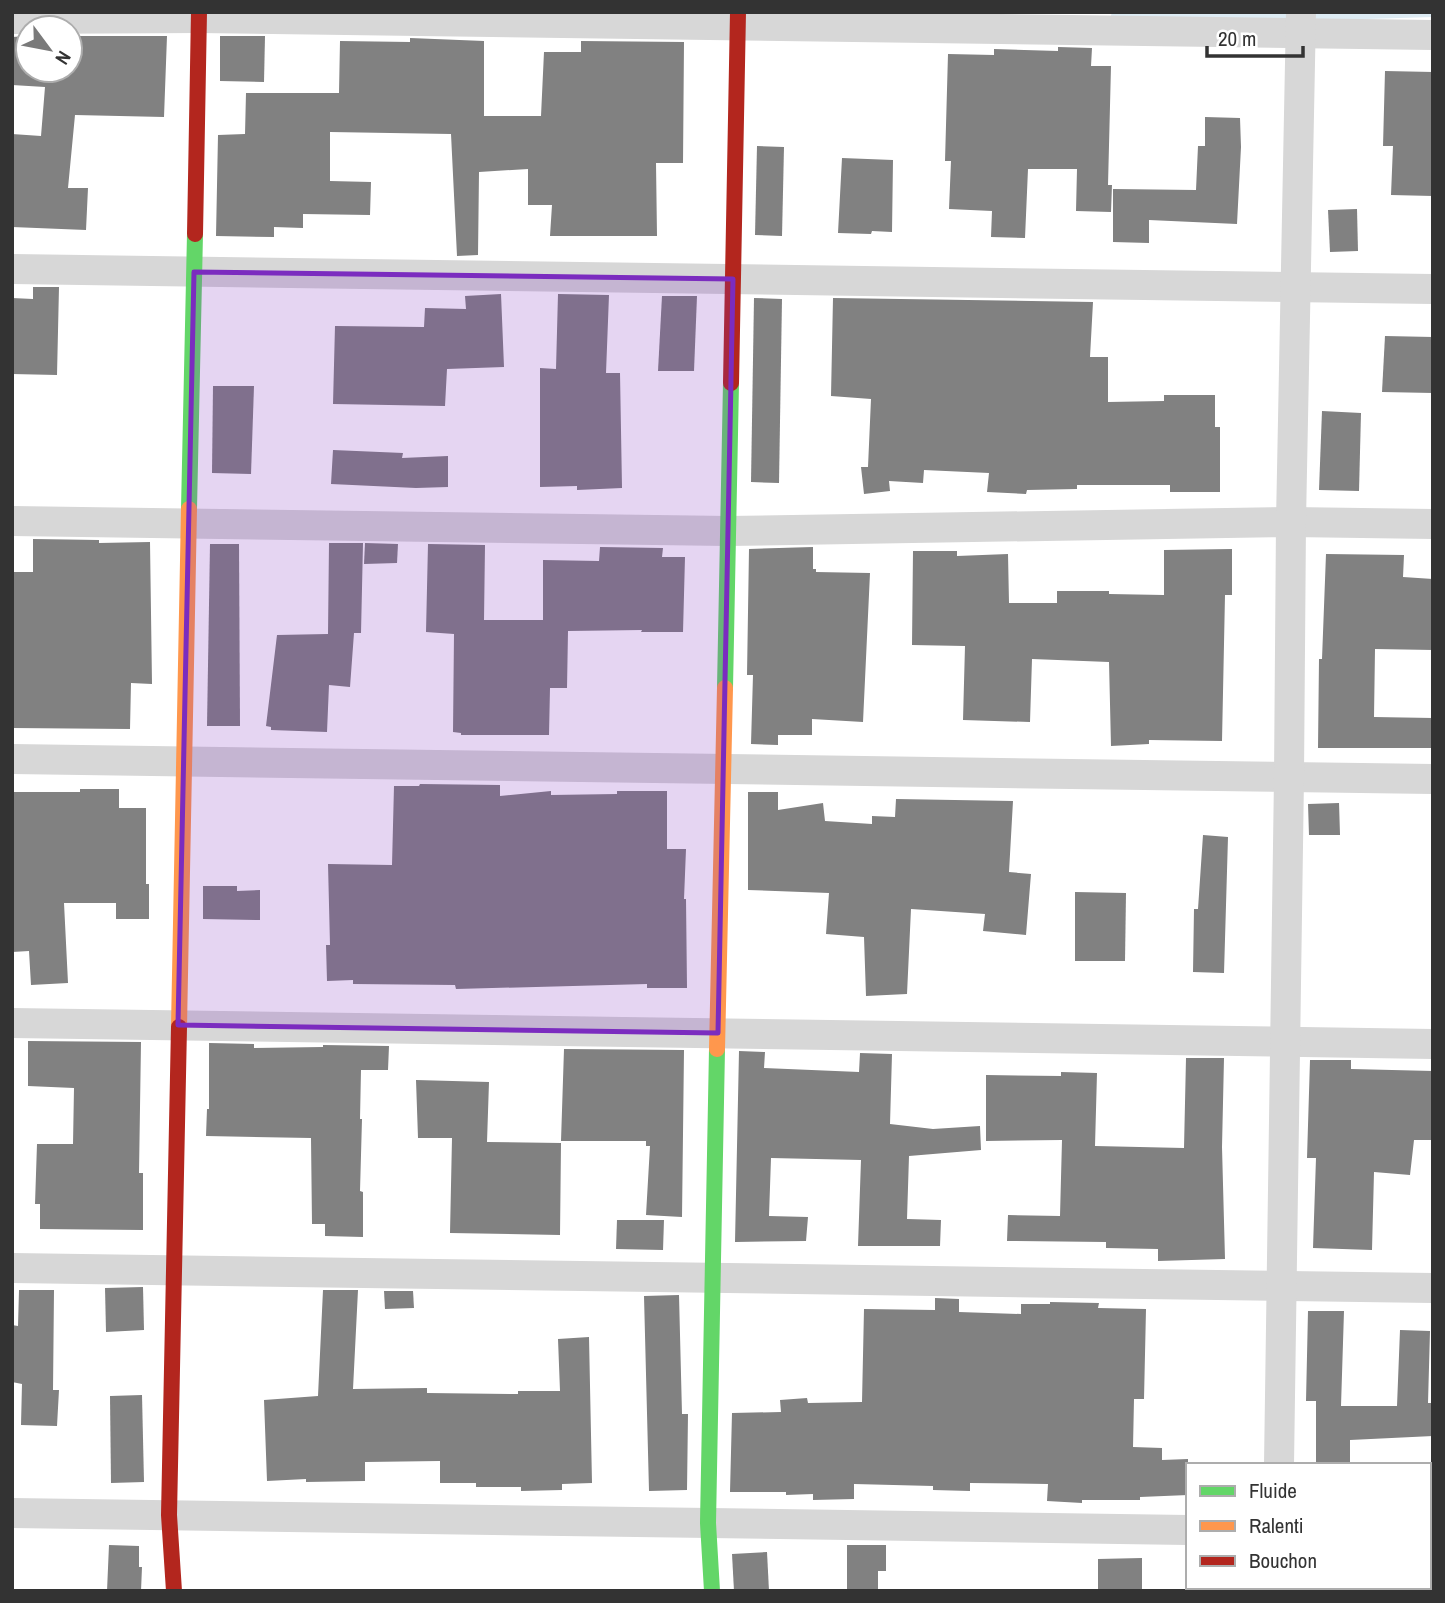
<svg xmlns="http://www.w3.org/2000/svg" width="1445" height="1603" viewBox="0 0 1445 1603" font-family="'Archivo Narrow',sans-serif">
<rect width="100%" height="100%" fill="#fff"/>
<g fill="none" stroke-linecap="round" stroke-linejoin="round">
<!-- stream -->
<path stroke="#ddebf3" stroke-width="10" d="M1116,16H1301L1433,12"/>
</g>
<!-- building -->
<g fill="#818181">
<path d="M28,36V70H70V36H167L164,117L75,115L68,188H88L86,230L12,227V134L41,136L45,87L12,85V37Z"/>
<path d="M220,36H265L264,82L220,81Z"/>
<path d="M410,38L484,41V116H541L544,52H581V41L684,42L683,163H656L657,236H550L552,205H528V169L479,172L478,255L457,256L451,134L330,132V181L371,182L370,215L303,214V228L274,227V237L216,236L218,135L245,134L246,93H339L340,41L410,42Z"/>
<path d="M1058,47L1092,48L1091,66H1111L1108,185H1112L1111,212L1076,211L1077,169H1028L1025,238L991,237L992,211L949,209L951,161H945L948,54L994,55V49L1058,51Z"/>
<path d="M1385,71L1433,72V196L1391,195L1393,146H1383Z"/>
<path d="M1205,117L1240,118L1241,147L1237,224L1149,220V243L1113,242V189L1196,190L1198,146H1205Z"/>
<path d="M757,146L784,147L782,236L755,235Z"/>
<path d="M842,158L893,160L892,232L872,231L871,234L838,233Z"/>
<path d="M1357,209L1358,251L1330,252L1328,210Z"/>
<path d="M33,287H59L57,375L12,374V298L33,299Z"/>
<path d="M501,294L504,367L447,369L445,406L333,404L335,326L424,327L425,308L466,309L465,296Z"/>
<path d="M558,294L609,295L606,373H620L622,488L577,490V486L540,487V368L556,369Z"/>
<path d="M662,296H697L694,371H658Z"/>
<path d="M754,298L782,299L779,483L751,482Z"/>
<path d="M833,298L1093,302L1090,357H1108V402L1164,401V395H1215V427H1220V492H1170V485H1077V489L1027,490L1026,494L987,492L989,473L924,470L923,483L889,481L890,491L864,494L861,467H868L871,399L831,396Z"/>
<path d="M1385,336L1433,337V393L1382,392Z"/>
<path d="M213,386H254L251,474L212,473Z"/>
<path d="M1322,411L1361,413L1359,491L1319,490Z"/>
<path d="M333,450L403,453L402,458L448,456V487L416,488L331,484Z"/>
<path d="M33,539L99,540V543L150,542L152,684L131,683L130,729L12,728V572H33Z"/>
<path d="M329,543H363L361,633H354L350,687L329,685L327,732L271,730V727L266,726L277,635L328,634Z"/>
<path d="M365,543L398,544L397,563L364,564Z"/>
<path d="M210,544H239L240,726H207Z"/>
<path d="M428,544L485,545L484,620H543V560L599,561L600,547L663,548L662,557H685L683,632H641L642,630L568,631L567,688H550L549,735H461V733L453,732L454,634L426,632Z"/>
<path d="M813,547V569H816V572L870,573L863,722L812,719V735H778V745L751,744L753,675H747L749,549Z"/>
<path d="M1232,549V595H1225L1222,741L1149,740V744L1111,746L1109,662L1032,659L1030,722L963,720L965,646L912,645L913,551H957V556L1008,554L1009,603H1057V591H1109V594L1164,595V550Z"/>
<path d="M1326,554L1404,555L1403,577L1433,579V650L1375,649L1374,717L1433,718V748H1318L1319,659H1322Z"/>
<path d="M420,784L500,785V796L551,791V795L617,794V791H667V849H686L684,899H686L687,988H647V984L456,989L455,985L353,984V980L327,981L326,945H330L328,864L392,865L394,786H419Z"/>
<path d="M80,789H119V808H146V884H149V919H116V903H64L68,983L31,985L29,951L12,952V792H80Z"/>
<path d="M748,792H778V810L823,803L825,821L872,824V816L895,817L896,799L1013,801L1009,872L1031,874L1026,935L983,931L985,914L911,909L907,994L866,996L864,937L826,934L829,893L748,890Z"/>
<path d="M1339,803L1340,835H1309L1308,804Z"/>
<path d="M1203,835L1228,837L1224,973L1193,972L1194,909H1198Z"/>
<path d="M203,886H237V891L260,890V920L203,919Z"/>
<path d="M1075,892L1126,893L1125,961H1075Z"/>
<path d="M28,1041L141,1042L139,1173H143V1230L40,1229V1204H35L37,1144H73L74,1088L28,1086Z"/>
<path d="M209,1043L254,1044V1048L323,1047V1045L389,1046L388,1070H361L360,1119H362L360,1191L363,1192V1237L325,1236V1224H312L311,1138L206,1136L207,1109H209Z"/>
<path d="M564,1049L684,1050L682,1217L646,1215L650,1146H646V1141H561Z"/>
<path d="M739,1051L765,1052L764,1068L859,1072L860,1053L892,1054L890,1124L933,1129L980,1126L981,1150L909,1156L907,1219L941,1220L940,1246H858L861,1160L771,1158L769,1216L808,1217L806,1241L735,1242Z"/>
<path d="M1186,1058H1224L1222,1147L1225,1259L1158,1261V1249L1106,1248V1242L1007,1241L1008,1215L1060,1216L1062,1140L986,1141V1075L1061,1076V1072L1097,1073L1095,1146L1184,1148Z"/>
<path d="M1310,1060H1351V1069L1433,1071L1431,1140H1414L1410,1175L1374,1172L1372,1250L1313,1248L1316,1158H1307Z"/>
<path d="M416,1080L489,1082L487,1142L561,1143L560,1235L450,1233L452,1138H418Z"/>
<path d="M617,1220H664L663,1250L616,1249Z"/>
<path d="M143,1287L144,1330L106,1332L105,1288Z"/>
<path d="M19,1290H54L53,1390H59L57,1426L21,1425L22,1384L12,1382V1325L18,1326Z"/>
<path d="M323,1290H358L353,1389L427,1388V1393L518,1394V1391H560L558,1339L589,1337L592,1483L562,1484V1490L521,1491V1487H476V1483H440V1461L365,1462V1481L306,1482V1479L267,1481L264,1400L318,1396Z"/>
<path d="M384,1291H413L414,1308L385,1309Z"/>
<path d="M679,1295L682,1414H688L687,1490L649,1491L644,1296Z"/>
<path d="M935,1298L959,1299V1312L1021,1314V1304H1050V1302L1099,1303L1098,1308L1146,1309L1144,1399H1134L1133,1447L1162,1448V1460L1188,1459V1495L1140,1497V1500H1082V1503L1047,1501L1048,1484L970,1483V1491L933,1490V1486L854,1484V1499L813,1500V1494L786,1495V1492H730L732,1413L781,1412L780,1400L807,1398L808,1403L862,1402L864,1309L935,1310Z"/>
<path d="M1308,1311H1344L1341,1406H1397L1400,1330L1430,1331L1428,1403H1433V1436L1350,1440V1465H1316V1401H1306Z"/>
<path d="M142,1395L144,1482L111,1483L110,1396Z"/>
<path d="M109,1545L139,1546V1567H142L141,1591H107Z"/>
<path d="M847,1545H886V1571H878V1589L847,1590Z"/>
<path d="M767,1552L769,1591H734L732,1554Z"/>
<path d="M1142,1558V1591H1098V1559Z"/>
</g>
<g fill="none" stroke-linecap="round" stroke-linejoin="round">
<!-- street -->
<g stroke="#d7d7d7" stroke-width="30">
<path d="M12,19L199,18L1433,35"/>
<path d="M12,269L1433,289"/>
<path d="M12,521L728,531L1291,522L1433,524"/>
<path d="M12,759L1433,779"/>
<path d="M12,1023L1433,1044"/>
<path d="M12,1268L1433,1288"/>
<path d="M1279,1465L1289,777L1291,522L1301,12"/>
<path d="M12,1513L1188,1530"/>
<path d="M1429,1534H1433"/>
<path d="M1277,1591V1587"/>
</g>
<!-- fast -->
<g stroke="#63d668" stroke-width="16">
<path d="M189,509L195,234"/>
<path d="M725,688L731,383"/>
<path d="M712,1591L708,1523L717,1049"/>
</g>
<!-- slow -->
<g stroke="#ff974d" stroke-width="16">
<path d="M179,1027L189,509"/>
<path d="M717,1049L725,688"/>
</g>
<!-- jam -->
<g stroke="#b3261e" stroke-width="16">
<path d="M195,234L199,12"/>
<path d="M731,383L738,12"/>
<path d="M174,1591L169,1515L179,1027"/>
</g>
</g>
<!-- marked area -->
<path fill="#7b2cbf" fill-opacity="0.2" stroke="#7b2cbf" stroke-width="5" stroke-linejoin="round" d="M194,272L733,279L718,1033L178,1025Z"/>
<!-- border -->
<rect width="1445" height="1603" fill="none" stroke="#333333" stroke-width="28"/>
<!-- legend -->
<rect x="1186" y="1463" width="245" height="126" fill="#ffffff" stroke="#adadad" stroke-width="2"/>
<rect x="1200" y="1486" width="35" height="10" fill="#63d668" stroke="#adadad" stroke-width="2"/>
<text x="1249" y="1498" font-size="21" fill="#333333">Fluide</text>
<rect x="1200" y="1521" width="35" height="10" fill="#ff974d" stroke="#adadad" stroke-width="2"/>
<text x="1249" y="1533" font-size="21" fill="#333333">Ralenti</text>
<rect x="1200" y="1556" width="35" height="10" fill="#b3261e" stroke="#adadad" stroke-width="2"/>
<text x="1249" y="1568" font-size="21" fill="#333333">Bouchon</text>
<!-- north arrow -->
<g transform="translate(49 49) rotate(122)"><circle r="33" fill="#ffffff" stroke="#adadad" stroke-width="2"/>
<path d="M0-5L12 26L0 18L-12 26Z" fill="#7a7a7a"/>
<text y="-10" font-size="19" font-weight="bold" text-anchor="middle" fill="#333333">N</text>
</g>
<!-- scale -->
<path d="M1207 46v10h96v-10" fill="none" stroke="#333333" stroke-width="3.5"/>
<text x="1218" y="46" font-size="21" fill="#333333" stroke="#ffffff" stroke-width="5" paint-order="stroke">20 m</text>
</svg>
